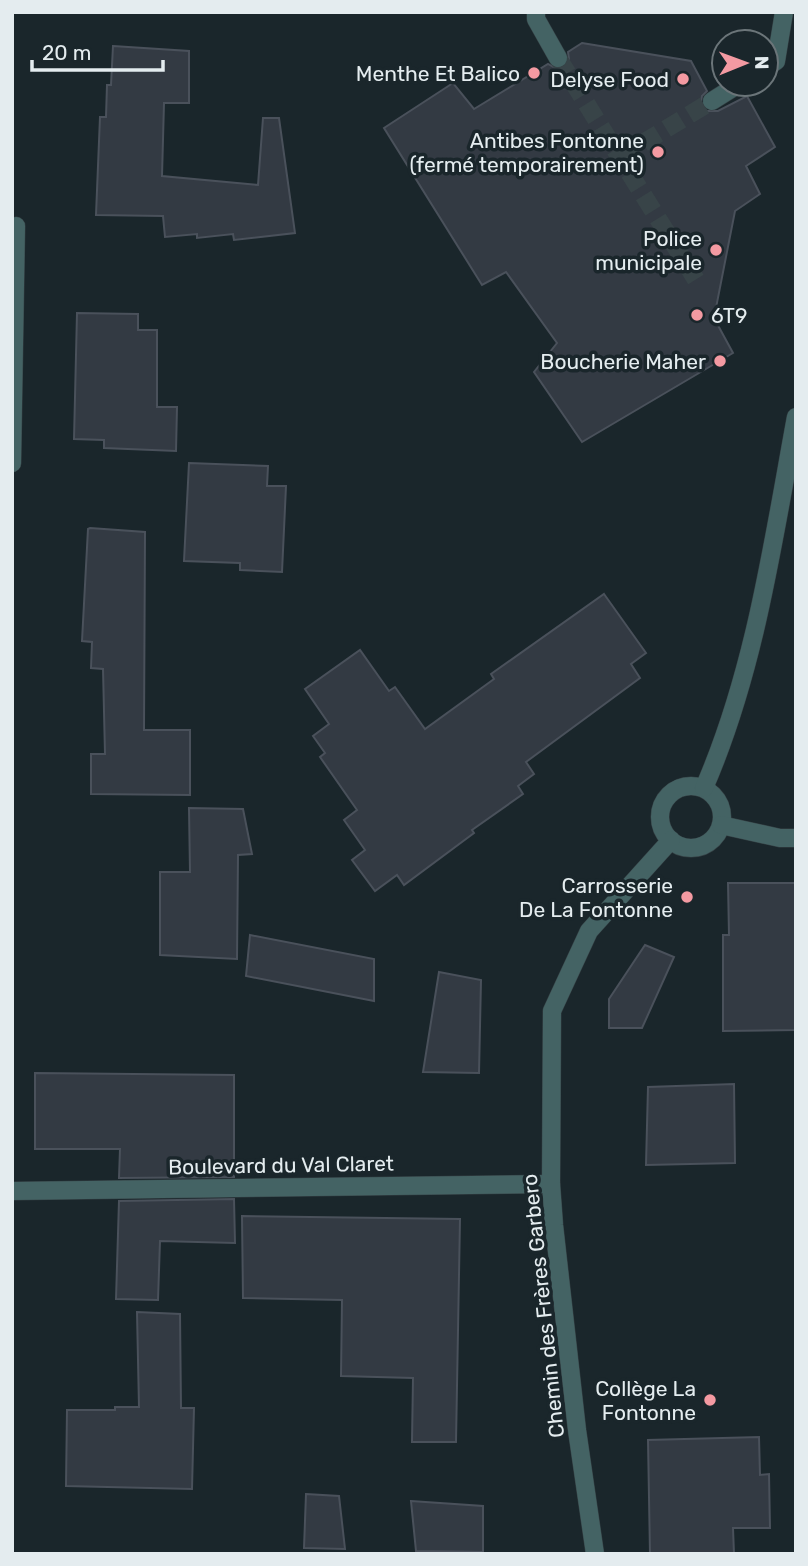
<svg xmlns="http://www.w3.org/2000/svg" width="808" height="1566" viewBox="0 0 808 1566" font-family="Rubik,sans-serif">
<rect width="100%" height="100%" fill="#1a262b"/>
<!-- building -->
<g fill="#333a43" stroke="#4a515b" stroke-width="2">
<path d="M582,43L691,61L707,91L702,96L701,102L703,108L707,111H718L747,96L775,147L746,166L760,194L735,211L714,318L733,353L582,442L534,372L557,343L506,272L482,285L384,128L453,83L474,109L548,64L557,69L564,67L569,59L568,52Z"/>
<path d="M113,46L189,51V103H164L162,176L258,185L263,118H279L295,233L234,240L233,234L197,238V234L165,237L163,216L96,215L100,117H106L107,85H111Z"/>
<path d="M77,313L138,314V330H157V407H177L176,451L104,448V440L74,439Z"/>
<path d="M189,463L268,466L267,486H286L282,572L240,570V563L184,561Z"/>
<path d="M90,528L145,532L144,730H190V795L91,794V754H105L103,669L91,668L92,642L82,641L88,529Z"/>
<path d="M604,594L646,653L631,664L640,678L526,762L534,774L518,786L523,794L472,830L474,833L404,885L397,875L375,891L352,860L365,850L344,820L357,810L320,757L325,753L313,736L329,724L305,689L360,650L389,691L395,687L425,729L494,679L491,674Z"/>
<path d="M189,808L243,809L252,854L238,855L237,959L160,955V872H190Z"/>
<path d="M728,883H796V1030L723,1031V935H729Z"/>
<path d="M250,935L374,959V1001L246,976Z"/>
<path d="M645,945L674,957L642,1028H609V999Z"/>
<path d="M439,972L481,980L479,1073L423,1072Z"/>
<path d="M35,1073L234,1075V1177L119,1178L120,1149H35Z"/>
<path d="M734,1084L735,1163L646,1165L648,1087Z"/>
<path d="M234,1199L235,1243L160,1241L158,1300L116,1299L119,1201Z"/>
<path d="M242,1216L460,1219L456,1442H412L413,1378L341,1376L342,1300L243,1298Z"/>
<path d="M137,1312L180,1314L181,1408H194L192,1489L66,1486L67,1410H115V1407H139Z"/>
<path d="M759,1437L760,1475L769,1474L770,1528H733L734,1554H650L648,1440Z"/>
<path d="M306,1494L339,1496L345,1549L304,1548Z"/>
<path d="M411,1501L483,1506V1552L416,1551Z"/>
</g>
<g fill="none" stroke-linecap="round" stroke-linejoin="round">
<!-- pedestrian-tunnel -->
<g stroke="#384448" stroke-width="18" stroke-dasharray="18 9" stroke-linecap="butt">
<path d="M558,58L698,283"/>
<path d="M620,157L712,101"/>
</g>
<defs>
<g id="pedestrian">
<path d="M536,12V19L558,58"/>
<path d="M766,67L776,61L784,12"/>
<path d="M712,101L739,84"/>
</g>
<g id="minor">
<path d="M12,463L16,226"/>
<circle cx="691" cy="817" r="31"/>
<path d="M704,788C755,671 773,542 796,417"/>
<path d="M721,825L780,838H796"/>
<path d="M12,1191L551,1184"/>
<path d="M595,1554L577,1430L554,1225L551,1184L552,1011L589,931L671,840"/>
</g>
</defs>
<!-- pedestrian casing -->
<use href="#pedestrian" stroke="#364246" stroke-width="19"/>
<!-- minor casing -->
<use href="#minor" stroke="#364246" stroke-width="19"/>
<!-- pedestrian -->
<use href="#pedestrian" stroke="#446364" stroke-width="18"/>
<!-- minor -->
<use href="#minor" stroke="#446364" stroke-width="18"/>
</g>
<!-- markers -->
<g fill="#f49aa2" stroke="#1a262b" stroke-width="2.5">
<circle cx="534" cy="73" r="7"/>
<circle cx="683" cy="79" r="7"/>
<circle cx="658" cy="152" r="7"/>
<circle cx="716" cy="250" r="7"/>
<circle cx="697" cy="315" r="7"/>
<circle cx="720" cy="361" r="7"/>
<circle cx="687" cy="897" r="7"/>
<circle cx="710" cy="1400" r="7"/>
</g>
<g text-anchor="middle" dominant-baseline="central" stroke-width="7" stroke-linejoin="round" paint-order="stroke">
<!-- poi labels -->
<g font-size="21" fill="#e4ecef" stroke="#1a262b" text-anchor="end">
<text x="520" y="73">Menthe Et Balico</text>
<text x="669" y="79">Delyse Food</text>
<text x="644" y="140">Antibes Fontonne<tspan x="644" dy="24">(fermé temporairement)</tspan></text>
<text x="702" y="238">Police<tspan x="702" dy="24">municipale</tspan></text>
<text x="711" y="315" text-anchor="start">6T9</text>
<text x="706" y="361">Boucherie Maher</text>
<text x="673" y="885">Carrosserie<tspan x="673" dy="24">De La Fontonne</tspan></text>
<text x="696" y="1388">Collège La<tspan x="696" dy="24">Fontonne</tspan></text>
</g>
<!-- street labels -->
<g font-size="21" fill="#e4ecef" stroke="#1a262b">
<text transform="translate(281 1165) rotate(-1)">Boulevard du Val Claret</text>
<text transform="translate(543 1306) rotate(-96)">Chemin des Frères Garbero</text>
</g>
</g>
<!-- border -->
<rect width="808" height="1566" fill="none" stroke="#e4ecef" stroke-width="28"/>
<!-- north arrow -->
<g transform="translate(745 63) rotate(89)"><circle r="33" fill="#1a262b" stroke="#6b7579" stroke-width="2"/>
<path d="M0-5L12 26L0 18L-12 26Z" fill="#f49aa2"/>
<text y="-10" font-size="19" font-weight="bold" text-anchor="middle" fill="#e4ecef">N</text>
</g>
<!-- scale -->
<path d="M32 60v10h131v-10" fill="none" stroke="#e4ecef" stroke-width="3.5"/>
<text x="42" y="60" font-size="21" fill="#e4ecef" stroke="#1a262b" stroke-width="5" paint-order="stroke">20 m</text>
</svg>
